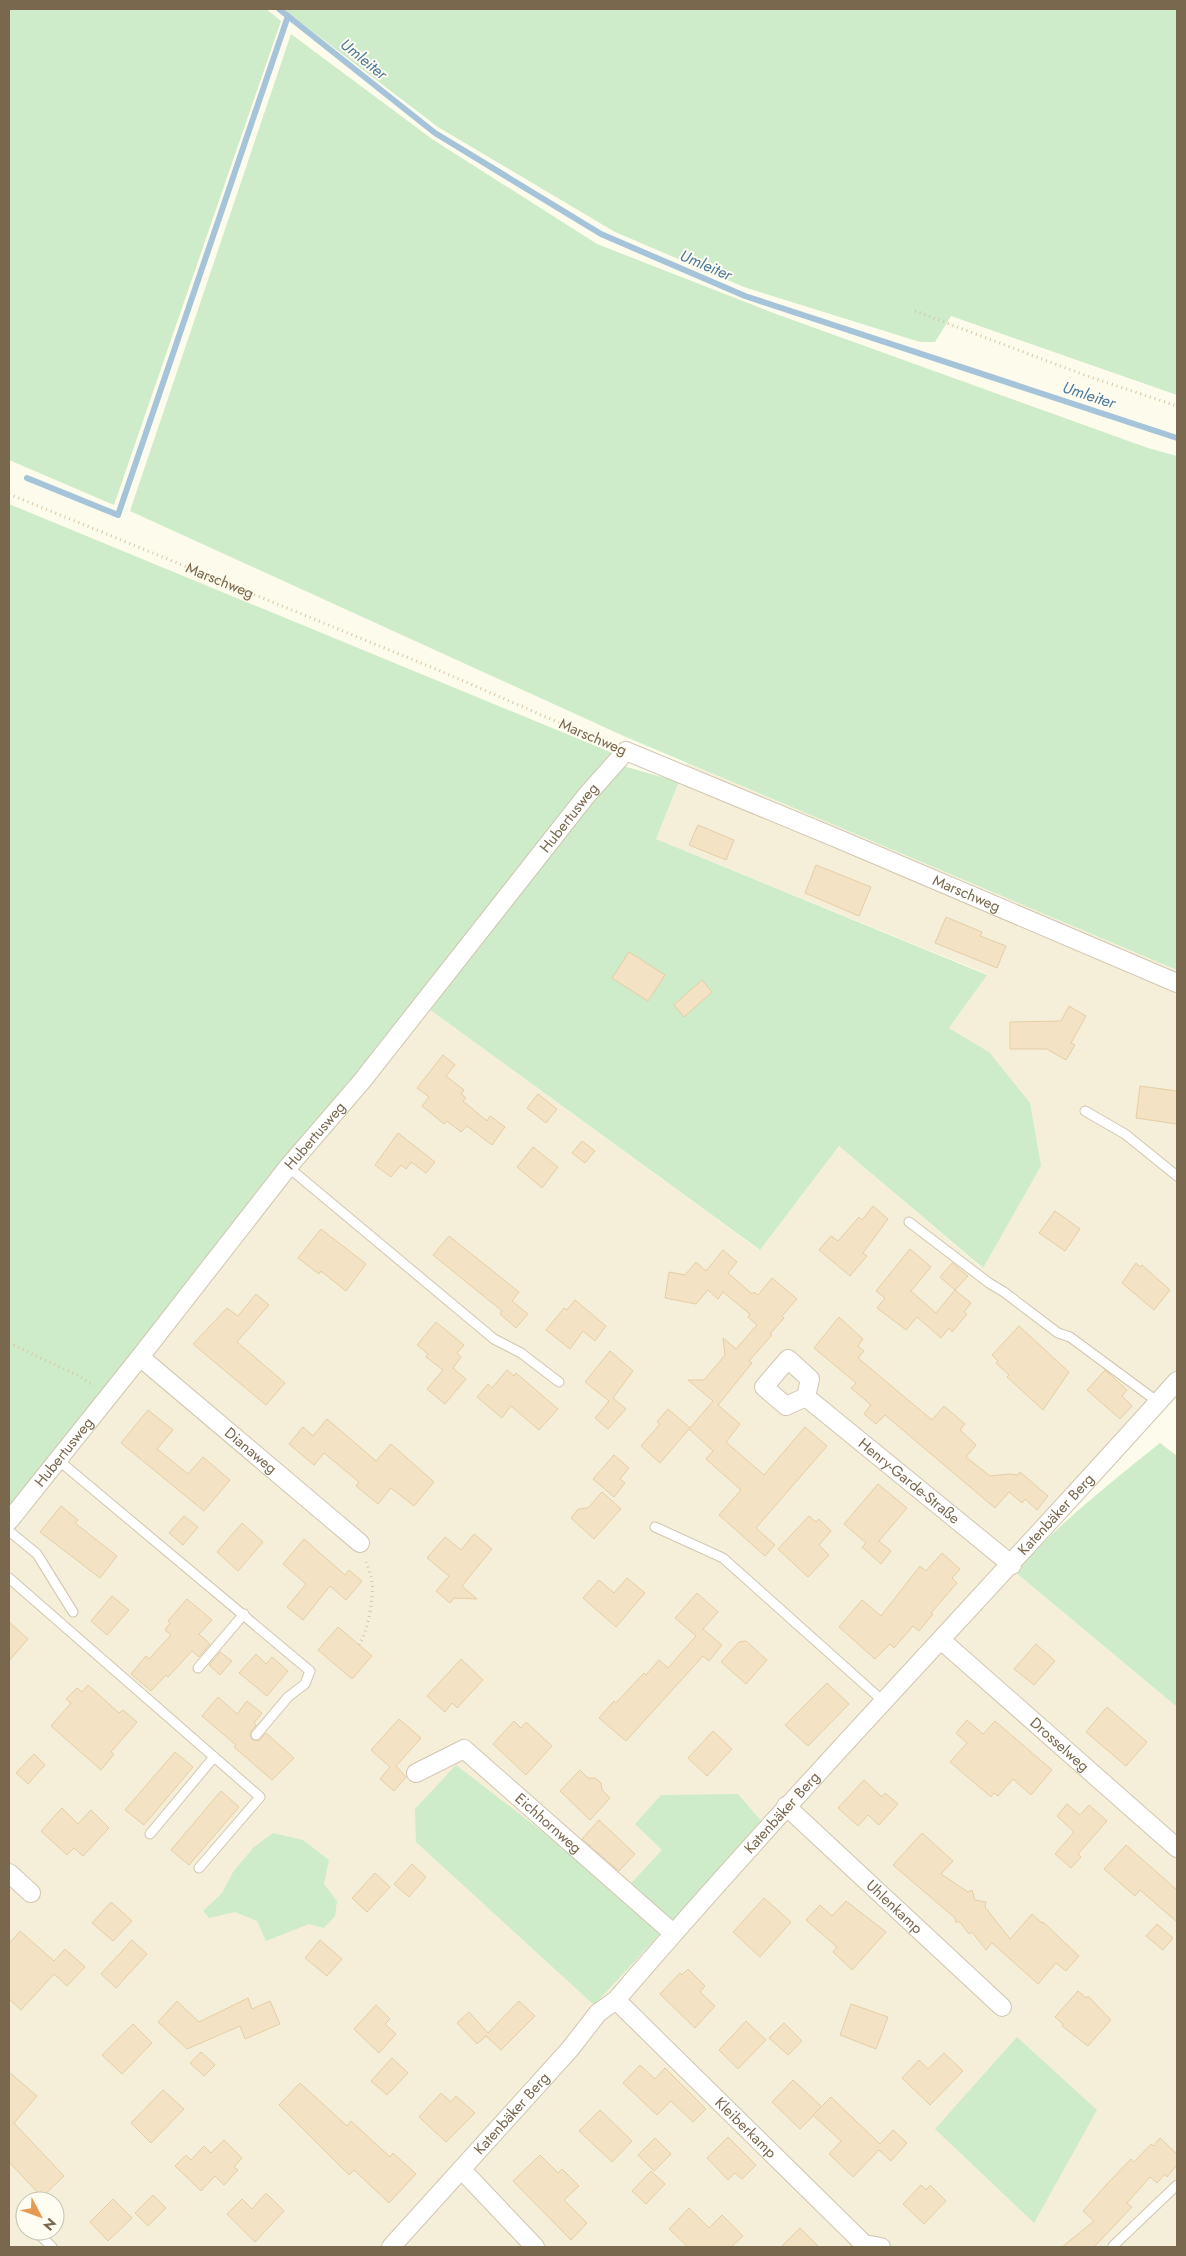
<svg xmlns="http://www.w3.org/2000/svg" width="1186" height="2256" viewBox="0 0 1186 2256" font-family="Jost,sans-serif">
<rect width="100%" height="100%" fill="#fdfbeb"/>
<!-- residential -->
<path fill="#f5efda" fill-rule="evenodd" d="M687,763L1177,970V1391L1015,1572L1177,1707V2247H9V1511L429,1009L759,1250L839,1146L982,1268L989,1052L949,1028L987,974L656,839ZM25,2201H55V2231H25Z"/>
<!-- green -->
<g fill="#ceecc9">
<path d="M9,9H266L281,21L114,505L9,460Z"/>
<path d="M283,9H1177V395L951,316L935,342H920L744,287L615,232L438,127Z"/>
<path d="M291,34L432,139L597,244L776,314L1148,448L1177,456V970L626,737L130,511Z"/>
<path d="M9,504L615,754L9,1511Z"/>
<path d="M620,765L679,782L656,839L987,975L949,1028L989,1052L1030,1103L1041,1166L983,1268L839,1146L760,1250L429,1009Z"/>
<path d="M1160,1443L1177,1456V1707L1015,1572C1057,1525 1110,1483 1160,1443Z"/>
<path d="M456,1765L622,1893L662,1850L635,1824L661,1795L738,1794L763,1823L594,2005L416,1842L415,1809Z"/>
<path d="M273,1833L303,1840L329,1860L324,1884L337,1901L335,1916L324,1928L309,1924L266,1941L257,1921L235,1912L209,1918L203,1911L222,1893L233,1872L254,1847Z"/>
<path d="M1017,2037L1097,2110L1034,2223L935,2129Z"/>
</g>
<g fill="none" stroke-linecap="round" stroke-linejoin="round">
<!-- stream -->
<g stroke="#a5c4da" stroke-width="6">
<path d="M279,9L435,133L601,234L745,296L1177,438"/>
<path d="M27,478L118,515L288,16"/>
</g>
</g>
<!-- building -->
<g fill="#f3e2c3" stroke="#e6cea3">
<path d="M698,825L734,840L726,860L689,845Z"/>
<path d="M816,865L871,887L859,916L805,893Z"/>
<path d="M946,917L982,932L980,936L1006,946L997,968L935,943Z"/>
<path d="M629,952L665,975L648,1001L612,978Z"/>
<path d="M702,980L712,992L684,1017L674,1005Z"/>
<path d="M1069,1006L1086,1016L1071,1043L1075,1045L1066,1060L1047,1049H1010V1022L1061,1021Z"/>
<path d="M443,1055L455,1065L446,1076L464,1090L461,1094L466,1098L463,1101L487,1121L490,1116L505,1127L492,1145L467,1126L461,1132L447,1121L444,1124L422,1106L429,1097L417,1088Z"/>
<path d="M1140,1086L1177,1091V1124L1136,1118Z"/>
<path d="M538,1094L557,1109L546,1123L527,1108Z"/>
<path d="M398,1133L435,1162L426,1173L411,1162L406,1169L401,1165L391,1177L375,1165Z"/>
<path d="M582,1141L595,1151L585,1163L572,1153Z"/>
<path d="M533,1147L558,1167L542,1188L517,1167Z"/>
<path d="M873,1206L888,1219L863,1253L867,1256L850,1276L819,1250L831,1236L838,1241L859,1217L862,1220Z"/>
<path d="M1055,1211L1080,1229L1065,1251L1039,1233Z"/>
<path d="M321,1229L366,1264L346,1291L321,1271L319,1274L298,1258Z"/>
<path d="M449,1236L519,1292L512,1301L528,1314L516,1328L500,1314L502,1311L433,1255Z"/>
<path d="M910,1249L931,1267L911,1291L936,1313L955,1290L971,1303L964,1312L967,1314L952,1332L949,1328L941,1338L917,1317L906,1330L877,1308L885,1298L876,1291Z"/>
<path d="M723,1250L737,1262L728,1273L752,1294L754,1292L758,1295L772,1278L797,1299L782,1316L784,1318L770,1334L772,1335L749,1361L752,1363L718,1405L740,1424L726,1442L764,1475L805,1427L827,1446L756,1528L775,1545L765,1556L719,1515L741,1490L706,1459L713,1451L689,1429L660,1463L641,1446L660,1424L657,1422L668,1409L690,1428L713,1401L688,1380H704L725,1355L723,1338L736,1349L757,1325L748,1317L750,1314L723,1292L718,1299L708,1290L696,1304L665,1298L669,1272L685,1275L696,1262L706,1271Z"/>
<path d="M952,1263L968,1276L955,1290L940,1277Z"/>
<path d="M1136,1263L1140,1267L1142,1265L1170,1290L1154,1310L1122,1283Z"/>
<path d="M256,1294L269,1305L237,1342L285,1383L266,1405L193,1344L227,1308L238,1316Z"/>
<path d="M575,1300L606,1326L595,1341L583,1331L570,1349L546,1330L564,1308L567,1310Z"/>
<path d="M839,1317L863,1339L858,1346L864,1351L858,1358L932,1420L944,1406L965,1424L960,1430L976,1445L966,1457L990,1476L1009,1474L1018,1475L1020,1472L1048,1496L1037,1510L1025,1499L1022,1503L1009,1492L995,1508L885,1415L876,1424L864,1414L871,1405L851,1388L856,1383L814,1348Z"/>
<path d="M436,1322L464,1345L457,1353L461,1357L453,1368L466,1379L445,1404L427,1389L443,1370L426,1357L428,1354L417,1345Z"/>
<path d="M1019,1326L1069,1372L1043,1410L1007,1377L1009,1375L996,1363L998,1361L992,1355Z"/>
<path d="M610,1351L633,1371L613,1398L626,1409L608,1429L595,1418L609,1401L585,1382Z"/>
<path d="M507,1370L514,1376L516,1373L558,1409L539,1430L511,1406L502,1418L477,1397L488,1384L492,1388Z"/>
<path d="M1105,1370L1127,1390L1122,1396L1132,1406L1120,1419L1087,1390Z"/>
<path d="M148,1410L173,1430L157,1449L188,1474L203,1457L230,1480L204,1511L121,1443Z"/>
<path d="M327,1419L376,1461L391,1444L434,1482L414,1506L391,1488L378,1504L356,1486L359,1482L324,1453L314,1465L289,1444L303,1427L313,1436Z"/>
<path d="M614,1455L629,1468L620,1479L625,1483L614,1497L593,1479Z"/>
<path d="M878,1484L907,1508L879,1541L891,1551L881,1564L862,1547L866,1543L844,1524Z"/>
<path d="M602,1492L621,1509L594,1539L571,1518L578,1509L588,1508Z"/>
<path d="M61,1506L78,1520L75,1523L117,1556L100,1578L40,1532Z"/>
<path d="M184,1516L198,1527L183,1545L169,1533Z"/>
<path d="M809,1516L816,1522L819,1519L831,1531L819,1545L829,1555L808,1577L778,1549Z"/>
<path d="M242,1523L263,1542L238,1571L217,1552Z"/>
<path d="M474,1534L492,1549L462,1586L477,1599L454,1598L450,1603L436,1591L449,1576L427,1558L445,1537L461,1550Z"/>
<path d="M304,1539L345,1575L349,1570L362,1581L346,1600L330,1586L303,1620L287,1607L306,1584L283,1564Z"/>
<path d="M942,1553L960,1569L952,1578L957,1583L931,1613L933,1614L919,1631L913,1626L894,1648L890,1644L875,1659L839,1627L862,1600L881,1616L920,1566L926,1571Z"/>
<path d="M627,1578L645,1593L616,1627L583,1598L599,1580L614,1593Z"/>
<path d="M697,1593L718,1612L703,1629L722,1645L709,1661L703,1656L626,1741L599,1718L614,1701L616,1703L644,1673L646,1675L659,1660L668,1668L696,1636L675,1618Z"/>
<path d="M112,1596L129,1610L107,1635L91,1621Z"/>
<path d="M187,1599L212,1620L199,1634L210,1644L199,1657L192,1651L168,1677L166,1675L151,1691L131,1674L146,1656L149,1659L171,1635L165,1630L170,1623L168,1621Z"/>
<path d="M9,1622L28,1639L9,1661Z"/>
<path d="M338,1627L372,1656L352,1679L318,1650Z"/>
<path d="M746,1641L767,1660L746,1684L721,1662L739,1642Z"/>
<path d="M1036,1644L1055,1661L1034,1685L1014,1669Z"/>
<path d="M220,1652L232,1661L220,1675L209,1665Z"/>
<path d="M256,1654L266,1664L272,1657L288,1671L267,1696L239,1673Z"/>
<path d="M461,1659L483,1680L457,1708L452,1703L445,1712L427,1696Z"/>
<path d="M827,1683L849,1704L808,1746L785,1725Z"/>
<path d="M88,1685L119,1713L123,1710L137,1722L111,1752L114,1754L101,1770L51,1726L71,1703L66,1699L77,1688L82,1692Z"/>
<path d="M218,1697L237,1714L247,1701L262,1713L254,1723L256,1725L250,1733L252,1739L259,1741L266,1733L294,1758L272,1780L234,1747L236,1745L202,1716Z"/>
<path d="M1107,1707L1147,1742L1126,1766L1086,1732Z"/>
<path d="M399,1719L421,1738L396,1766L406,1777L394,1791L380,1779L390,1767L371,1750Z"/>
<path d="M967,1720L983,1734L995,1721L1052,1770L1031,1795L1013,1779L998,1796L994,1793L991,1797L950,1762L967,1743L956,1733Z"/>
<path d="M514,1721L521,1728L526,1722L552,1746L526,1775L493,1744Z"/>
<path d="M713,1731L732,1749L707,1776L688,1758Z"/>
<path d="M175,1752L193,1767L144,1825L125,1810Z"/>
<path d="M34,1754L45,1765L28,1784L16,1773Z"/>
<path d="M580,1770L588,1778H595L601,1783L602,1790L610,1798L590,1820L560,1791Z"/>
<path d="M864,1780L882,1797L885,1793L898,1804L879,1825L868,1815L858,1826L838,1808Z"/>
<path d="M221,1791L239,1807L189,1865L171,1850Z"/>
<path d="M1067,1804L1080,1815L1089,1805L1107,1821L1078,1854L1081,1857L1071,1868L1055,1854L1074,1832L1057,1816Z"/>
<path d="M62,1808L78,1824L91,1810L109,1828L83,1856L74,1848L67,1855L41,1831Z"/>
<path d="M599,1820L635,1854L619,1871L582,1839Z"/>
<path d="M922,1833L953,1861L941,1874L968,1892L972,1890L975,1900L986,1902L985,1907L1010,1939L1032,1914L1042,1923L1043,1922L1079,1956L1066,1971L1056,1963L1038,1984L992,1943L986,1950L972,1932L969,1934L960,1922H956L955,1918L893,1865Z"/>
<path d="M1126,1845L1177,1890V1922L1140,1890L1135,1896L1104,1869Z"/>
<path d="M412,1864L426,1877L409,1897L394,1884Z"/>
<path d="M375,1873L390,1887L367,1912L352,1898Z"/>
<path d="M764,1898L791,1922L760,1957L733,1932Z"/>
<path d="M846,1901L886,1932L852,1970L833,1952L837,1947L806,1920L820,1905L832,1916Z"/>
<path d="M111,1902L132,1921L113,1941L92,1923Z"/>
<path d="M1157,1924L1173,1938L1163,1950L1146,1936Z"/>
<path d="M20,1931L54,1961L65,1949L85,1967L67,1986L54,1974L21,2010L9,1999V1944Z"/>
<path d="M132,1940L147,1954L116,1988L101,1974Z"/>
<path d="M320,1940L342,1959L327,1976L305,1958Z"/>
<path d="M688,1969L705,1986L700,1992L715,2006L695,2028L660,1994L680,1973L682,1975Z"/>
<path d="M1078,1991L1086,1998L1088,1996L1111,2020L1088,2046L1062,2026L1063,2024L1055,2017Z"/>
<path d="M248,1998L252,2009L270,2001L280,2024L245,2039L240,2026L187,2049L158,2022L177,2001L199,2022Z"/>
<path d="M519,2001L535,2016L501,2050L486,2036L477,2044L457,2023L469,2012L488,2033Z"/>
<path d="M851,2004L888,2017L876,2049L840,2035Z"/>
<path d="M376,2005L390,2019L385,2024L396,2034L379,2053L354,2029Z"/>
<path d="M746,2021L766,2040L738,2069L719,2050Z"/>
<path d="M784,2023L802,2041L788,2055L769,2038Z"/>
<path d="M133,2024L152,2043L122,2074L102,2055Z"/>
<path d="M201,2052L215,2065L204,2076L190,2063Z"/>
<path d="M944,2053L963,2071L930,2105L902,2078L919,2060L928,2069Z"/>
<path d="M392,2058L408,2073L387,2095L371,2081Z"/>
<path d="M640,2065L655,2079L665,2068L706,2109L693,2122L671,2101L657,2115L623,2083Z"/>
<path d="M9,2072L37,2096L14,2123L64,2176L42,2197L9,2162Z"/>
<path d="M793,2080L822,2107L800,2129L772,2102Z"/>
<path d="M300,2083L347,2126L351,2121L390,2157L393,2153L416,2174L389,2203L354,2170L349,2175L279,2105Z"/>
<path d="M163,2090L184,2109L151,2143L131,2123Z"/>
<path d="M441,2093L451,2102L456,2096L475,2113L446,2142L419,2117Z"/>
<path d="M831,2097L880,2144L893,2130L907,2143L891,2161L879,2150L853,2177L829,2154L841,2141L813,2115Z"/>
<path d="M600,2110L632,2141L612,2162L579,2131Z"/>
<path d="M728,2137L756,2165L742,2179L735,2173L728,2180L707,2158Z"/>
<path d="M655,2138L671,2154L654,2171L638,2155Z"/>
<path d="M1160,2138L1177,2154V2165L1167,2177L1165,2174L1157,2183L1150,2177L1127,2203L1132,2207L1094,2247H1062L1094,2221L1083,2211L1107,2184L1131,2159L1134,2162L1151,2144L1153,2146Z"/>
<path d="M224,2140L242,2158L234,2167L238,2170L224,2185L215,2176L201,2191L175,2166L186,2155L191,2160L204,2146L211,2153Z"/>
<path d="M540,2155L558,2173L562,2169L579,2186L564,2200L587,2223L571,2240L513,2181Z"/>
<path d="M651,2171L665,2184L646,2204L632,2191Z"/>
<path d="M921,2185L926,2190L930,2185L946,2201L924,2224L903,2204Z"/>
<path d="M266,2193L284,2211L255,2242L227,2214L242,2199L252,2209Z"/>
<path d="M153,2195L166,2208L148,2226L135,2213Z"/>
<path d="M113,2199L132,2218L108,2241L90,2222Z"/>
<path d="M689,2208L709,2228L722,2215L743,2236L731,2247H688L669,2229Z"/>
<path d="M800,2228L819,2247H781Z"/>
</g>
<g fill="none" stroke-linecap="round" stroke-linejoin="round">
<defs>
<g id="service">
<path d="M1085,1111L1125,1134L1177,1176"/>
<path d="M288,1167L494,1339L521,1353L559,1382"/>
<path d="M909,1222L989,1283L1004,1292L1058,1333L1070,1337L1158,1402"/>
<path d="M57,1459L310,1671L305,1684L288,1697L256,1735"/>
<path d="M655,1527L723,1558L883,1701"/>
<path d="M9,1531L37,1554L73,1612"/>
<path d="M9,1578L260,1797L199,1868"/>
<path d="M198,1668L244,1614"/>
<path d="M150,1834L214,1757"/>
<path d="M21,2216L25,2220"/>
<path d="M36,2231L52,2247"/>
<path d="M1113,2246L1177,2185"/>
</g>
<g id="minor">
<path id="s2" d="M140,1357L360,1543"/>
<path id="s3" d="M806,1397L786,1406L764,1387L788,1359L810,1379L806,1397L1012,1565"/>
<path id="s4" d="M9,1521L140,1357L288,1167L362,1081L586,796L626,751L841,840L1177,983"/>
<path id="s5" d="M941,1640L1177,1848"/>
<path id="s6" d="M416,1773L464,1749L673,1933"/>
<path id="s7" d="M786,1806L1002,2007"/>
<path d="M9,1873L31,1893"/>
<path id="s8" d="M616,2000L864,2244L881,2247"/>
<path d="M462,2170L535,2247"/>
<path id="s9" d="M391,2247L570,2049L598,2013L616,2000C797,1789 991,1589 1177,1381"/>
</g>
</defs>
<!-- service casing -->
<use href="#service" stroke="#d0c7b0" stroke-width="11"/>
<!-- minor casing -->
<use href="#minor" stroke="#d0c7b0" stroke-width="20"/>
<!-- path -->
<g stroke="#d9c6a5" stroke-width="3" stroke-dasharray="1 4" stroke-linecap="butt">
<path d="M915,311L1087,376L1177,406"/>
<path id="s1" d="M9,494L438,670L608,744"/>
<path d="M9,1343L79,1376L94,1386"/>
<path d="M359,1645C368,1631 374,1598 372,1582C371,1574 367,1566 365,1559"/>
</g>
<!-- service -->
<use href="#service" stroke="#fff" stroke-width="9"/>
<!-- minor -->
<use href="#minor" stroke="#fff" stroke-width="18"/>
</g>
<g text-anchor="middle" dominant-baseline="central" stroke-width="4" stroke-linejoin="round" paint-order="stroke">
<!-- street labels -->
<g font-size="15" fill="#79684d" stroke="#fffdf2">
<text stroke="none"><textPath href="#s1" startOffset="228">Marschweg</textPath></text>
<text transform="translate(593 737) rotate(23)">Marschweg</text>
<text stroke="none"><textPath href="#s4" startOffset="899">Hubertusweg</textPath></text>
<text stroke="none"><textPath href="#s4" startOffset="1356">Marschweg</textPath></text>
<text stroke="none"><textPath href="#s4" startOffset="492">Hubertusweg</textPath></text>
<text stroke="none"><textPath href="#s2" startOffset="145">Dianaweg</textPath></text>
<text stroke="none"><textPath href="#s4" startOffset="88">Hubertusweg</textPath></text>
<text stroke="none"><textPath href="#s3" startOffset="269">Henry-Garde-Straße</textPath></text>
<text stroke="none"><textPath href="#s9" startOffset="990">Katenbäker Berg</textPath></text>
<text stroke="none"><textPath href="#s5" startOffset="158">Drosselweg</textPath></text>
<text stroke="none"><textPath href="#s9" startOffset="585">Katenbäker Berg</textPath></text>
<text stroke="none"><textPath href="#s6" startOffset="166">Eichhornweg</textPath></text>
<text stroke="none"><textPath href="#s7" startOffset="148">Uhlenkamp</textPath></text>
<text stroke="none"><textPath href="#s9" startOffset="180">Katenbäker Berg</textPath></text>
<text stroke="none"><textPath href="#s8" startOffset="182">Kleiberkamp</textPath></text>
</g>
<!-- water labels -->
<g font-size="16" font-style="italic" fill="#4c7a9b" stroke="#fffdf2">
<text transform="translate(364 59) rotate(39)">Umleiter</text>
<text transform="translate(706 265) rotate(23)">Umleiter</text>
<text transform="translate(1089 395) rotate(18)">Umleiter</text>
</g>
</g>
<!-- border -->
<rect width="1186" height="2256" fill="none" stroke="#79684d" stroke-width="20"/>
<!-- north arrow -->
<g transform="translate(40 2216) rotate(131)"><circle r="24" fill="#fffdf2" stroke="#c9c1b0"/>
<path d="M0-4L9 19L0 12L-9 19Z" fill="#e69951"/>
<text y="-8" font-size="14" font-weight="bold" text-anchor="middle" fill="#79684d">N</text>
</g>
</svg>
